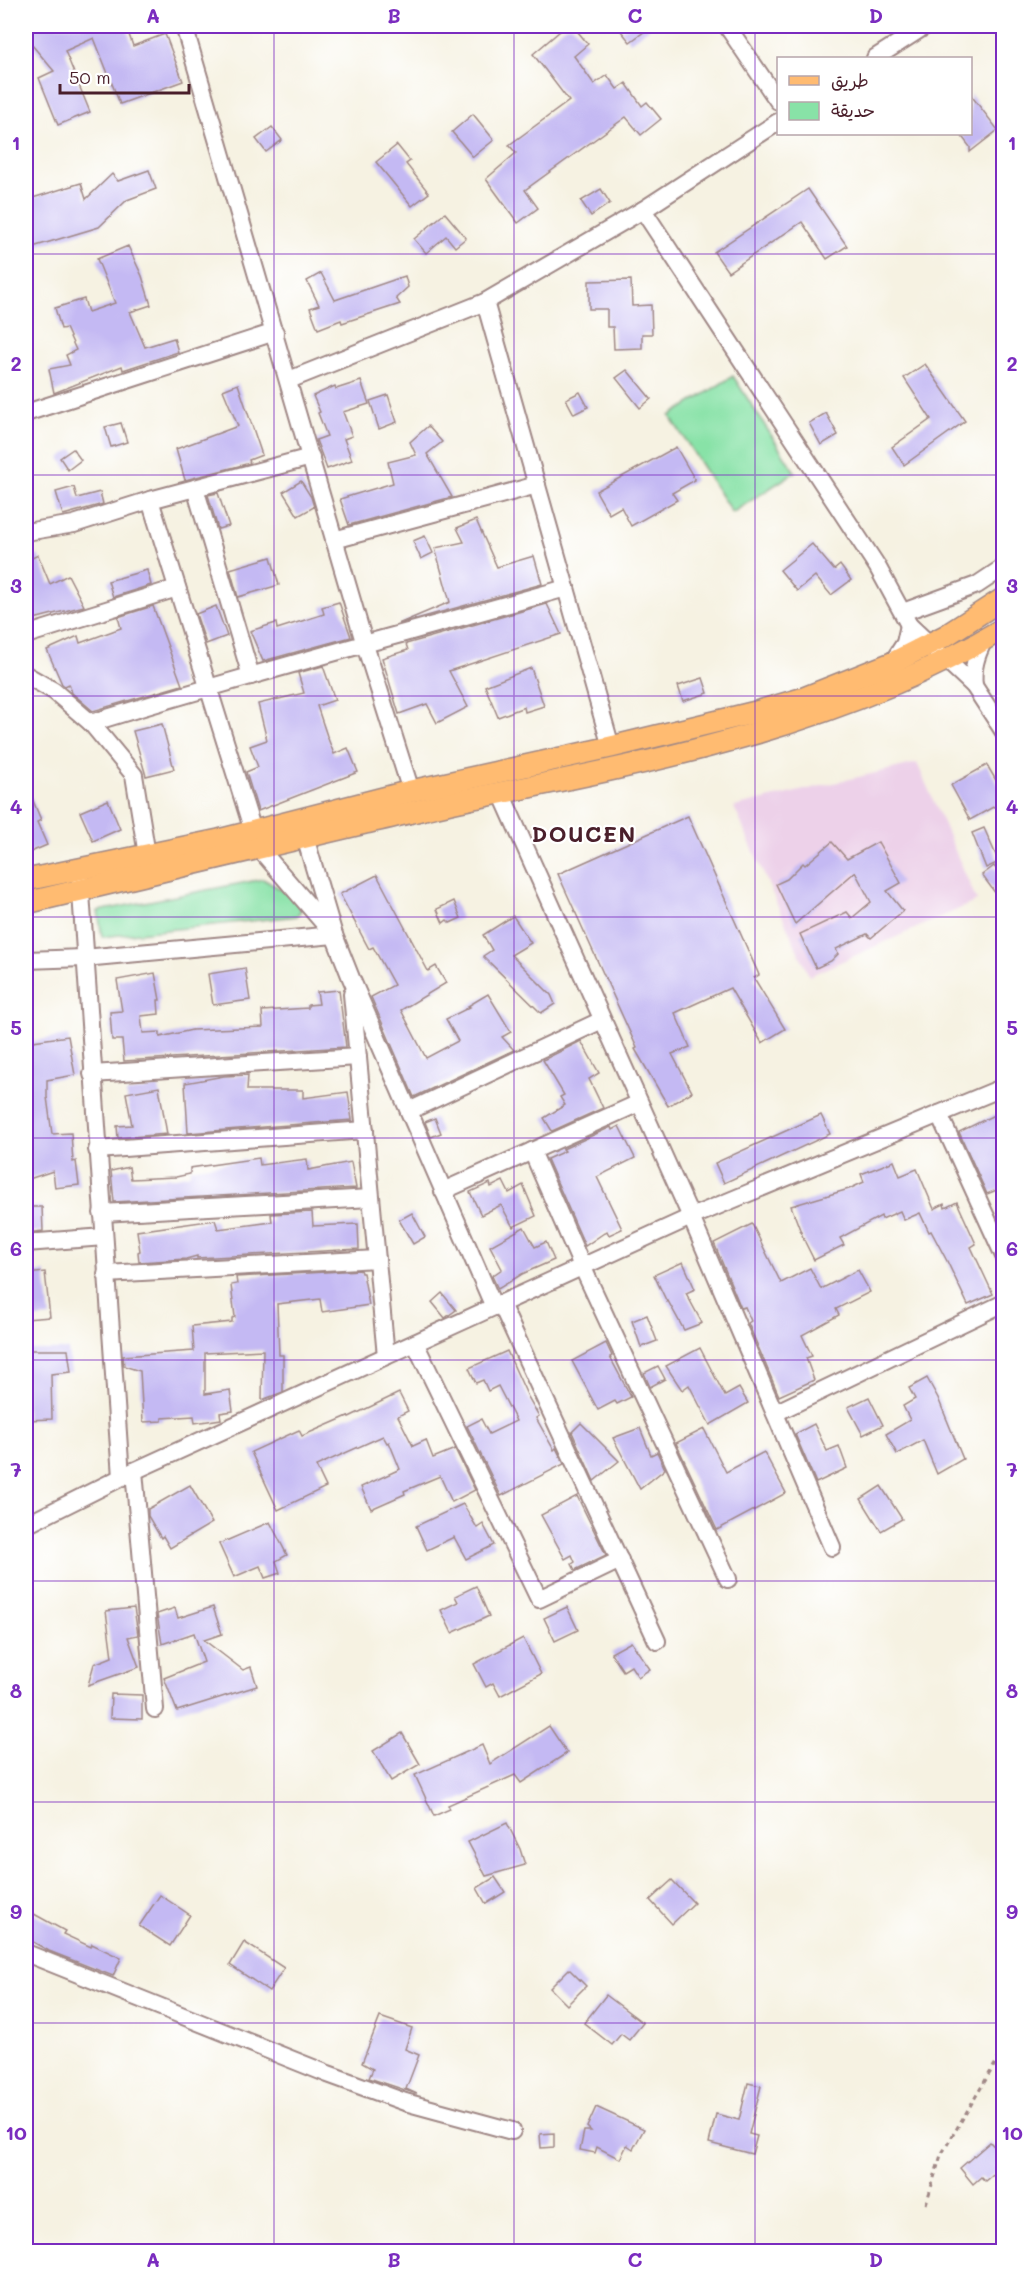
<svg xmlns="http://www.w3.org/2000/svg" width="1029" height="2277" viewBox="0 0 1029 2277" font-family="Mali,'Playpen Sans Arabic',sans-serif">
<rect width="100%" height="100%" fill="#fff"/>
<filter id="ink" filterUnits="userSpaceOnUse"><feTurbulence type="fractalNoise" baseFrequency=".0167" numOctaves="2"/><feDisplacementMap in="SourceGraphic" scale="12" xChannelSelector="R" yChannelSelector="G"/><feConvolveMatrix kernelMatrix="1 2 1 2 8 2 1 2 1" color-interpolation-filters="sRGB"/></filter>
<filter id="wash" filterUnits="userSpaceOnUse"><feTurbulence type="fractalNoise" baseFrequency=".008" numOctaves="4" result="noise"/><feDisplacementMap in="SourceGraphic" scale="24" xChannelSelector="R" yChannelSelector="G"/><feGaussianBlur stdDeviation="1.35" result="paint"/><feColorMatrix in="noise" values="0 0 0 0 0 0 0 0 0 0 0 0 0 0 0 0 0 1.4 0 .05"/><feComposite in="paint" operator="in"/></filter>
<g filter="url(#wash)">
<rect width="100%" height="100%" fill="#f6f2e2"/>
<!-- built -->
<path fill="#edd1e9" d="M917,763L977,901L809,976L734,807Z"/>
<!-- green -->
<g fill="#88e2a7" stroke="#698069" stroke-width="1.5">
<path d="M733,376L795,472L732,513L670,416Z"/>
<path d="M263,879C276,887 294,894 301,910L297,916L102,937L98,911Z"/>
</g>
<g id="blocks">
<!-- building -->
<g fill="#c4b9f3">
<path d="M39,26H126L133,46L165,34L183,81L120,104L94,38L65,51L90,112L58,125L39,78L54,71L26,38Z"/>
<path d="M566,26H573L588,44L574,56L594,84L607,75L617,89L626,83L642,106L647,102L661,119L641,135L626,117L525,190L538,208L518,223L486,179L516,153L509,145L569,101L533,54Z"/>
<path d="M629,26H652L630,42L621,31Z"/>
<path d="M970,94L998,130L970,152V147L960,134H970Z"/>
<path d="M473,114L494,140L473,157L452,132Z"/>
<path d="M272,127L282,140L266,152L256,139Z"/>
<path d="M397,145L410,161L406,164L429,193L412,206L376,162Z"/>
<path d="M149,170L156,189L127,200L99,227L26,249V200L81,183L86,199L112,174L118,181Z"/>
<path d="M601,189L610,203L591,216L581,201Z"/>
<path d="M808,189L847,246L827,259L802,222L728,272L714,252Z"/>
<path d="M445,213L466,238L455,247L446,236L426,253L414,239Z"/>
<path d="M128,246L142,276L151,305L130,312L145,347L174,338L178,352L123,370L122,366L54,393L49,369L70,365L66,355L76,350L66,328L61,329L55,308L84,299L88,312L115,303L97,259Z"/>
<path d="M321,273L335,300L405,276L408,287L396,298L400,304L342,323L341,320L318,329L310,308L319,305L307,281Z"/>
<path d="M631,280L632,306L651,305L652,334H642V348L614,349L613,327H607V309H589V281Z"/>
<path d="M925,364L965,421L904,465L892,447L931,419L904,378Z"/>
<path d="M627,370L651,399L640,408L616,378Z"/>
<path d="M361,381L369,404L343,412L352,436L344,439L352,460L327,469L316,440L327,436L318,413L320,412L313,396L335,386L336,389Z"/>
<path d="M238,384L262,455L249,460L250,463L185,480L176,449L238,426L223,390Z"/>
<path d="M580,392L588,407L574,414L566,399Z"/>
<path d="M388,395L397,422L379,429L370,401Z"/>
<path d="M826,413L838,435L821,445L809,423Z"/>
<path d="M121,423L127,442L111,447L105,427Z"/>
<path d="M428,426L442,442L427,454L452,497L349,525L340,499L393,483L388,462L416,455L410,442Z"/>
<path d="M676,447L695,480L672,493L677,500L631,526L621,507L609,514L596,491Z"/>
<path d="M73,449L81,460L68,470L60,458Z"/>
<path d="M301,481L311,497L314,507L298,516L283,492Z"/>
<path d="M74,487L77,498L100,492L103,504L63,515L56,492Z"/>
<path d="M218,493L229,526L218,529L208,495Z"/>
<path d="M476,520L497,567L534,556L542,584L398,624L450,602L435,548L464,542L457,528Z"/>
<path d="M425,536L433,553L421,559L413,541Z"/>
<path d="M812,544L834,570L840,565L851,580L831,595L815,576L797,591L780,570Z"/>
<path d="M38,555L50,584L68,575L84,606L26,621V561Z"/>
<path d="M271,557L279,585L238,597L230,569Z"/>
<path d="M147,570L151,585L113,597L108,581Z"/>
<path d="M339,602L351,637L263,661L250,631L276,623L277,629L324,614L322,607Z"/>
<path d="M547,604L561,634L449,671L468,707L437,723L427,704L399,714L382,658L408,650L406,644Z"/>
<path d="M153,606L182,685L93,711L72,693L69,684L65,686L62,684L47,650L78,636L80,643L121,628L118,617Z"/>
<path d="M216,606L227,636L206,644L196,614Z"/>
<path d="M323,666L335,700L317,706L327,736L334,754L348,748L358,772L258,811L246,772L258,767L250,746L267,740L258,704L304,693L298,673Z"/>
<path d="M531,668L544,706L525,712L524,707L498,717L485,686Z"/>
<path d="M703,678L708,693L683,701L678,686Z"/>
<path d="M162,724L174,769L146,776L133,731Z"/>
<path d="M987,765L1004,794V801L970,820L951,785Z"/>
<path d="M26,784L41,820L37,822L47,845L26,854Z"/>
<path d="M108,800L120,829L93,841L80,812Z"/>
<path d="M688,816L759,975L754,978L785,1029L762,1043L730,988L675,1013L690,1047L672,1054L692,1092L668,1106L635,1049L637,1048L558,874Z"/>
<path d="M984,828L999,862L986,868L972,833Z"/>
<path d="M832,842L847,859L878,842L901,883L887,891L903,911L871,938L867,934L836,949L838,954L831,961L816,968L800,934L847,912L852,918L871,902L855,872L795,924L776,884L787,879L803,863L805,865Z"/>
<path d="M994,866L1004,879V905L982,875Z"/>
<path d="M377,875L428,971L436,966L446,983L401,1010L426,1058L458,1041L446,1019L470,1007L468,1006L488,994L511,1032L502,1037L514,1050L414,1097L371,997L394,985L373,947L369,949L340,894Z"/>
<path d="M454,901L461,918L450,923L447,920L443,923L437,909Z"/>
<path d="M513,916L531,943L511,955L551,995L555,1004L541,1013L483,956L492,950L483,935Z"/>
<path d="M245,968L250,1000L213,1005L208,974Z"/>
<path d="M155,973L160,1000H158L159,1014L141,1016L143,1033L160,1032V1037L192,1030L263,1027L262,1011L308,1008V1005L319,1004L317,992L339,990L346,1047L124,1061L122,1040H112L110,1012L122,1011L117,980Z"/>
<path d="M68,1036L75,1075L47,1080V1097L52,1134L71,1133L73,1162L76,1161L79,1185L55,1188L53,1171L26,1180V1042Z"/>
<path d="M581,1041L599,1073L589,1079L603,1108L552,1131L544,1118L565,1105L560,1097L564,1095L543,1060Z"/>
<path d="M248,1075L247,1090H303V1098L348,1092L352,1120L188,1133L185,1083L224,1076Z"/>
<path d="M159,1087L167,1134L118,1138L117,1126L132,1125L126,1093Z"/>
<path d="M996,1114L1004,1130V1187L987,1194L959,1132Z"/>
<path d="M821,1115L830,1134L724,1183L715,1163Z"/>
<path d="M435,1118L441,1133L431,1137L425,1122Z"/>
<path d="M619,1126L635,1158L597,1177L622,1229L609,1235L607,1231L585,1246L547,1159L565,1151L563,1149L611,1127L612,1130Z"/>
<path d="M259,1158L260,1165L307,1159L308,1170L351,1162L356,1188L114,1202L111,1171L129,1167L131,1179L176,1177L190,1174V1168Z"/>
<path d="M894,1161L900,1176L917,1169L934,1209L944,1204L945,1208L957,1202L976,1244L971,1247L993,1294L968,1305L947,1261L931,1231L929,1232L920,1213L904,1220L900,1211L882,1219L881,1216L840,1238L844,1245L814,1260L804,1240L791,1206L849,1189L864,1182L861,1174Z"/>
<path d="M503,1181L509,1193L523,1185L536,1216L513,1227L501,1205L481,1215L470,1192L490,1183L491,1187Z"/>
<path d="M26,1207H42L43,1231L26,1233Z"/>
<path d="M312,1212L313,1226L358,1224L359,1249L197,1258V1256L186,1259L139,1262L138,1252L140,1251L137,1231L215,1220L218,1229L272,1222L271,1214Z"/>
<path d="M412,1213L425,1237L413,1244L399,1220Z"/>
<path d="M752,1224L781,1283L810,1268L821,1289L858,1270L870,1292L836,1309L839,1315L802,1335L812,1356L806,1358L814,1380L779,1396L748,1323L751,1321L745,1307L741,1308L714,1243Z"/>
<path d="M524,1227L535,1247L546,1242L554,1260L522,1274L498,1289L492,1276L502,1269L490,1246Z"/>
<path d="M683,1262L695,1289L686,1293L702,1323L684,1330L668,1301L667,1302L654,1275Z"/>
<path d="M360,1270L361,1273H363L369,1305L322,1312L320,1299L277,1304L279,1355H283V1392L262,1400L263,1350L205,1353V1394L230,1390L233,1411L220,1413L221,1419L195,1423L194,1416L162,1418V1421L143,1422L140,1371L124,1366L123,1356L194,1351L192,1326L232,1322V1318L235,1317L231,1285L237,1284L236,1277Z"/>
<path d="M45,1272L50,1317L26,1319V1274Z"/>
<path d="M442,1293L456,1310L445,1318L432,1302Z"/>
<path d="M647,1315L657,1341L641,1347L632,1321Z"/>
<path d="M606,1343L612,1356L610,1357L631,1397L617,1404L615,1401L598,1410L572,1361Z"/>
<path d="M700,1348L725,1396L739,1388L748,1403L710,1425L689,1385L682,1390L666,1366Z"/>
<path d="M26,1350H68L71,1372L51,1374L52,1419L26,1420Z"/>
<path d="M507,1351L528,1397L539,1416L536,1418L554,1450L556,1448L564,1464L501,1496L467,1426L481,1419L489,1434L516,1421L498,1386L488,1391L483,1380L476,1383L469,1368Z"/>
<path d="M658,1366L665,1379L650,1387L644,1373Z"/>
<path d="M927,1378L938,1398L963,1459L937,1474L923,1440L897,1454L886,1434L910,1420L903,1406L915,1399L909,1388Z"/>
<path d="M399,1393L408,1411L398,1416L413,1446L426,1440L433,1458L455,1449L475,1490L452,1502L440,1476L404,1491L405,1494L371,1509L361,1487L400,1469L389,1442L387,1443L383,1436L316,1466L326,1487L278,1510L251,1452L299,1430L302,1436L348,1416L349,1417Z"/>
<path d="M869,1397L883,1425L863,1435L848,1407Z"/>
<path d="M581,1423L619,1461L594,1481L572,1432Z"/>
<path d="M814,1424L827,1451L839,1446L847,1468L816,1483L795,1434Z"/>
<path d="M640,1428L651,1455L657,1452L665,1469L640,1489L613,1438Z"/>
<path d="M704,1429L726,1472L764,1452L786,1493L717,1530L676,1443Z"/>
<path d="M190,1485L212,1523L170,1548L163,1536L161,1538L148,1516V1509Z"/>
<path d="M881,1486L902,1519L881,1531L861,1499Z"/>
<path d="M577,1496L606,1555L575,1570L572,1564L575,1562L572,1555L565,1559L541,1515Z"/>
<path d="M463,1504L477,1528L483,1524L494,1545L466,1559L454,1537L427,1550L416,1526Z"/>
<path d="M270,1522L287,1555L276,1561L280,1573L265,1578L260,1566L234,1577L219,1544Z"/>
<path d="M476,1586L489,1616L452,1633L441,1610L458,1602L455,1596Z"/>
<path d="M213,1607L222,1634L204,1640L243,1670L251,1667L257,1686L177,1711L164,1678L204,1662L194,1633L162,1644L157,1614L175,1608L178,1618Z"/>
<path d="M567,1607L578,1630L555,1641L544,1618Z"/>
<path d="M134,1608L138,1635L128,1637L139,1667L88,1685L94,1664L112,1657L106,1611Z"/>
<path d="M523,1638L541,1674L500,1696L493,1683L486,1687L474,1664Z"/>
<path d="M631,1642L650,1669L638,1677L631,1666L623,1671L611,1653Z"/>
<path d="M111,1694L142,1695V1719L110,1718Z"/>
<path d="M549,1726L567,1753L521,1783L515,1775L448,1805L450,1809L434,1816L415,1775L482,1745L490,1764Z"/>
<path d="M402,1733L420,1764L391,1781L373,1751Z"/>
<path d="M507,1823L520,1849L525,1865L486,1876L468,1842Z"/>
<path d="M495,1877L505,1892L486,1904L477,1888Z"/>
<path d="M672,1880L694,1903L672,1924L650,1900Z"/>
<path d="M160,1895L190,1915L170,1946L139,1926Z"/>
<path d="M34,1914L65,1931L63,1934L91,1947L92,1944L121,1958L113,1976L49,1951L26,1938V1929Z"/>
<path d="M244,1942L284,1968L269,1991L230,1965Z"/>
<path d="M569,1969L586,1986L567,2005L550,1988Z"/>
<path d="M606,1995L643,2023L629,2040L621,2034L612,2045L584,2023Z"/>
<path d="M380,2017L412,2028L405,2049L419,2055L406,2089L417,2094L369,2078L373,2069L362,2063Z"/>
<path d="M748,2083L761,2086L749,2134L757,2136L752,2154L709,2143L716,2114L739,2120Z"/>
<path d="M596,2107L644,2129L633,2149L627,2145L620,2159L597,2147L595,2153L580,2150L584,2131H591L587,2127Z"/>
<path d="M554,2133V2147L541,2148L540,2134Z"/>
<path d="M990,2142L1004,2157V2165L985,2181L981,2177L973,2184L960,2168Z"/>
</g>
</g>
</g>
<g filter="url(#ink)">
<use href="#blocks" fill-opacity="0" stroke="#a08886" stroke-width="1.5"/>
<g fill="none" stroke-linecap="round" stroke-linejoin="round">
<defs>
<g id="minor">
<path d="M184,26L365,645L411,791"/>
<path d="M727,26L778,101"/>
<path d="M875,58L925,26"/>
<path d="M778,122L643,210L877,566L909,625L974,686L1004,732"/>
<path d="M485,302L611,747"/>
<path d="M289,380L485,302L643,210"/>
<path d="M26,413L275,332"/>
<path d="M195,488L251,676"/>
<path d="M150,500L258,847L334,935L351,978L494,1307"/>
<path d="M26,532L74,524L150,500L311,457"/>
<path d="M334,540L537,485"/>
<path d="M903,612L977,585L1004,567"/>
<path d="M26,635L177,588"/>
<path d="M892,663L905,643L909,625"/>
<path d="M26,675L54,691L91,723L134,775L147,855"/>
<path d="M974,686C972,668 976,656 984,640"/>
<path d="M91,723C248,674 408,633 566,588"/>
<path d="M501,793L691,1217L832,1547"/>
<path d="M80,878L121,1477"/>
<path d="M26,960L84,958L334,935L305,837"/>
<path d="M352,994L386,1356"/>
<path d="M92,1074L358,1057"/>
<path d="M409,1111L602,1020"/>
<path d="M939,1114L1004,1256"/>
<path d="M97,1150L365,1130"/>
<path d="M532,1151L582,1266L728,1579"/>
<path d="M443,1191L639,1103"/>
<path d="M102,1213L371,1198"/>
<path d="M26,1243L104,1237"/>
<path d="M106,1274L377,1259"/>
<path d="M501,1304L657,1641"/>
<path d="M415,1343L539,1599L620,1560"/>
<path d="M775,1413L1004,1303"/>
<path d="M134,1471L155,1709"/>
<path d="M26,1525L134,1471L691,1217L1004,1087"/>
<path d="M26,1953L328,2074L405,2102L512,2131"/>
</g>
<g id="major">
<path d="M26,880L219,840L411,791L611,747L756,712L804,698L892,663L945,636L1004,598"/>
<path d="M26,903C139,876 252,849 365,823C403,815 441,804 480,797C659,761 845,724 1004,628"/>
</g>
</defs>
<!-- minor casing -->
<use href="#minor" stroke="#a08886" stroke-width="20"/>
<!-- major casing -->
<use href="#major" stroke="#a08886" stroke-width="24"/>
<!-- path -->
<path stroke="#a08886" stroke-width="3" stroke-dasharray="4.5 4.5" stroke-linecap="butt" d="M926,2204L941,2155L1004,2049"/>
<!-- minor -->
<use href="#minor" stroke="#fff" stroke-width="16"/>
<!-- major -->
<use href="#major" stroke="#ffbb71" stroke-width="21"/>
</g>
</g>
<!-- grid -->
<path fill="none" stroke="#7b2cbf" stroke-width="1.5" stroke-opacity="0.55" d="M274,26V2252M514,26V2252M755,26V2252M26,254H1004M26,475H1004M26,696H1004M26,917H1004M26,1138H1004M26,1360H1004M26,1581H1004M26,1802H1004M26,2023H1004"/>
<g text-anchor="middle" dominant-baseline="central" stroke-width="4.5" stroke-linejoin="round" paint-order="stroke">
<!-- district labels -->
<g font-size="22" font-weight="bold" letter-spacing="1.5" fill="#4a1f2b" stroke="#fff">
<text x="584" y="833">DOUCEN</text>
</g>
</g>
<!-- margin -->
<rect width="1029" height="2277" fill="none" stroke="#fff" stroke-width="66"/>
<!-- legend -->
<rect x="777" y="57" width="195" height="78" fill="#ffffff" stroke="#b7a5aa" stroke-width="1.5"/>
<rect x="789" y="76" width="30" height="9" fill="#ffbb71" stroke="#b7a5aa" stroke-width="1.5"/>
<text x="831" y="87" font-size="18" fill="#4a1f2b">طريق</text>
<rect x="789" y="102" width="30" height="18" fill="#88e2a7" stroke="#b7a5aa" stroke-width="1.5"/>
<text x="831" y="117" font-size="18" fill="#4a1f2b">حديقة</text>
<!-- scale -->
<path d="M60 84v9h129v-9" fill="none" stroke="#4a1f2b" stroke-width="3"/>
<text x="69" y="84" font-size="18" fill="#4a1f2b" stroke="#ffffff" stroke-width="4.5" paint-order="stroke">50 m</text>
<rect x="33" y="33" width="963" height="2211" fill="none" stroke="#7b2cbf" stroke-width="2"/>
<g font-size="20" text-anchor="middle" font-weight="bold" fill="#7b2cbf">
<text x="153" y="23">A</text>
<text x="394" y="23">B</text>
<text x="635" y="23">C</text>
<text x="876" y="23">D</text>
<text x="16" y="150">1</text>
<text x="1012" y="150">1</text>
<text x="16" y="371">2</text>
<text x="1012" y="371">2</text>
<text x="16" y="593">3</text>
<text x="1012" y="593">3</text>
<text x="16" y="814">4</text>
<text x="1012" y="814">4</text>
<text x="16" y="1035">5</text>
<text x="1012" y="1035">5</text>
<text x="16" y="1256">6</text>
<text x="1012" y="1256">6</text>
<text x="16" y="1477">7</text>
<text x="1012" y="1477">7</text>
<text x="16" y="1698">8</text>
<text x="1012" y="1698">8</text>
<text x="16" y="1919">9</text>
<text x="1012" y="1919">9</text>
<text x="16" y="2140">10</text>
<text x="1012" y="2140">10</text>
<text x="153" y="2267">A</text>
<text x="394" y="2267">B</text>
<text x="635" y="2267">C</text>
<text x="876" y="2267">D</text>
</g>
</svg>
